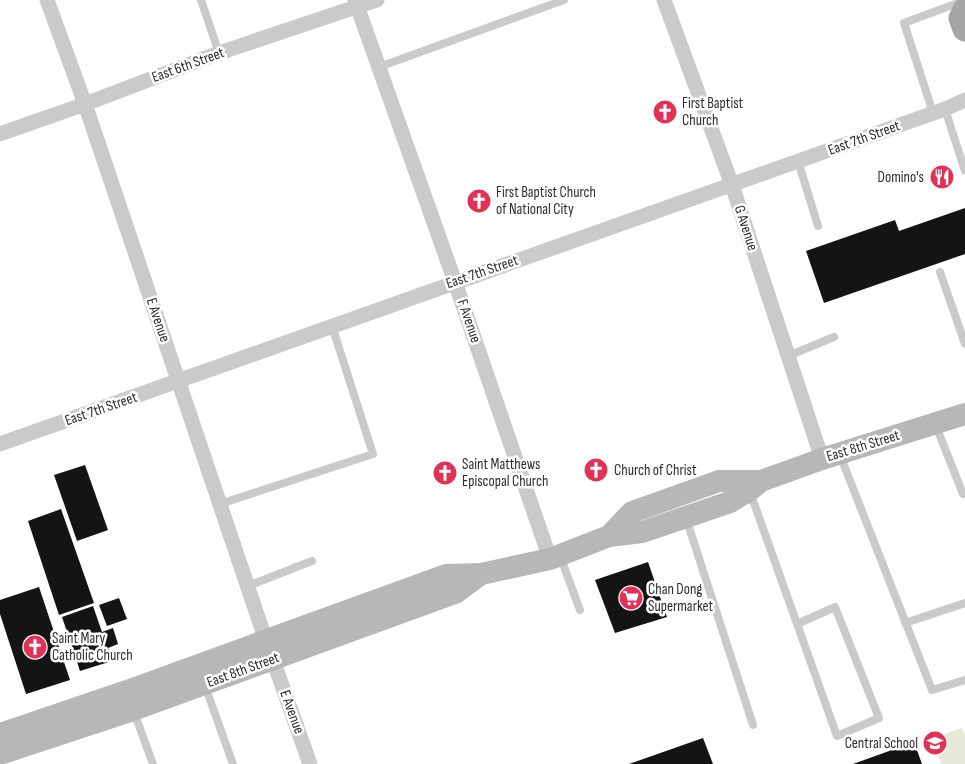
<svg xmlns="http://www.w3.org/2000/svg" width="965" height="764" viewBox="0 0 965 764" font-family="'Sofia Sans Condensed',sans-serif">
<rect width="100%" height="100%" fill="#fff"/>
<!-- green -->
<path fill="#e5eadb" d="M962,728L965,736V764H941L933,738Z"/>
<!-- building -->
<g fill="#141414">
<path d="M965,208V254L824,303L806,251L895,220L899,231Z"/>
<path d="M85,465L108,530L77,541L54,475Z"/>
<path d="M61,509L94,603L59,615L28,521Z"/>
<path d="M648,562L667,617L615,633L595,580Z"/>
<path d="M39,587L70,680L26,694L0,614V600Z"/>
<path d="M119,598L127,619L107,626L99,605Z"/>
<path d="M93,606L102,632L113,628L118,644L108,648L112,661L80,671L62,617Z"/>
<path d="M703,738L713,764H629Z"/>
<path d="M914,742L922,764H853Z"/>
</g>
<g fill="none" stroke-linecap="round" stroke-linejoin="round">
<!-- service -->
<g stroke="#cacaca" stroke-width="8">
<path d="M201,0L219,53"/>
<path d="M379,67L564,0"/>
<path d="M945,109L965,171"/>
<path d="M933,113L904,23L963,1"/>
<path d="M798,161L818,226"/>
<path d="M940,272L965,344"/>
<path d="M788,356L834,337"/>
<path d="M936,426L963,494L965,493"/>
<path d="M840,455L932,690L965,680"/>
<path d="M750,492L837,736L879,718L835,607L797,624"/>
<path d="M220,504L373,454L332,326"/>
<path d="M686,518L753,725"/>
<path d="M560,556L580,610"/>
<path d="M248,586L312,561"/>
<path d="M905,623L965,603"/>
<path d="M205,686L233,764"/>
<path d="M134,712L153,764"/>
</g>
<!-- minor -->
<g stroke="#cacaca" stroke-width="15">
<path d="M47,0L85,104L266,641"/>
<path d="M355,0L455,282L550,559"/>
<path d="M664,0L732,185L822,459"/>
<path d="M0,134L85,104L219,53L377,0"/>
<path d="M0,444L945,109L965,100"/>
<path d="M273,660L310,764"/>
</g>
<!-- secondary -->
<g stroke="#b7b7b7" stroke-width="22">
<path d="M609,536L632,512L719,481H761L822,459L965,414"/>
<path d="M0,734L127,691L446,575L481,574L550,559L609,536L642,532L730,502L750,490L761,481"/>
<path d="M0,754L133,710L455,593L481,574"/>
</g>
<!-- primary -->
<path stroke="#a5a5a5" stroke-width="25" d="M965,10L961,18L965,29"/>
</g>
<!-- icons -->
<defs>
<symbol id="church-disc" viewBox="-11 -11 22 22"><circle r="9.5" fill="#e13255" stroke="#fff"/><path d="M-1.2-6h2.4v3.5h3.3v2.4h-3.3V6h-2.4V-.1h-3.3v-2.4h3.3Z" fill="#fff"/></symbol>
<symbol id="restaurant-disc" viewBox="-11 -11 22 22"><circle r="9.5" fill="#e13255" stroke="#fff"/><path d="M-5-6h1v4h1v-4h1v4h1v-4h1v5L-1.5 .5V6h-2V.5L-5-1ZM5-6V6H3V1.5H1.5Q1.5-4 5-6Z" fill="#fff"/></symbol>
<symbol id="supermarket-disc" viewBox="-11 -11 22 22"><circle r="9.5" fill="#e13255" stroke="#fff"/><path d="M-6-5.5h2.5l.6 2H6L4.5 2H-2.5L-4.4-4H-6ZM-1.5 3.2a1.3 1.3 0 1 0 .1 0ZM3 3.2a1.3 1.3 0 1 0 .1 0Z" fill="#fff"/></symbol>
<symbol id="school-disc" viewBox="-11 -11 22 22"><circle r="9.5" fill="#e13255" stroke="#fff"/><path d="M0-5L7-2L0 1L-7-2ZM-4 1L0 2.5L4 1V4Q0 6-4 4Z" fill="#fff"/></symbol>
</defs>
<g fill-rule="evenodd">
<use href="#church-disc" x="651" y="98" width="28" height="28"/>
<use href="#restaurant-disc" x="928" y="163" width="28" height="28"/>
<use href="#church-disc" x="465" y="187" width="28" height="28"/>
<use href="#church-disc" x="582" y="456" width="28" height="28"/>
<use href="#church-disc" x="431" y="459" width="28" height="28"/>
<use href="#supermarket-disc" x="617" y="584" width="28" height="28"/>
<use href="#church-disc" x="21" y="633" width="28" height="28"/>
<use href="#school-disc" x="921" y="729" width="28" height="28"/>
</g>
<g text-anchor="middle" dominant-baseline="central" stroke-width="5" stroke-linejoin="round" paint-order="stroke">
<!-- street labels -->
<g font-size="15" fill="#2d2d2d" stroke="#fff">
<text transform="translate(188 65) rotate(-20)">East 6th Street</text>
<text transform="translate(864 138) rotate(-20)">East 7th Street</text>
<text transform="translate(746 228) rotate(72)">G Avenue</text>
<text transform="translate(482 272) rotate(-19)">East 7th Street</text>
<text transform="translate(158 320) rotate(71)">E Avenue</text>
<text transform="translate(469 321) rotate(71)">F Avenue</text>
<text transform="translate(101 409) rotate(-19)">East 7th Street</text>
<text transform="translate(863 446) rotate(-17)">East 8th Street</text>
<text transform="translate(243 670) rotate(-20)">East 8th Street</text>
<text transform="translate(292 712) rotate(70)">E Avenue</text>
</g>
<!-- poi labels -->
<g font-size="15" fill="#2d2d2d" stroke="#fff" text-anchor="start">
<text x="682" y="103">First Baptist<tspan x="682" dy="17">Church</tspan></text>
<text x="924" y="177" text-anchor="end">Domino's</text>
<text x="496" y="192">First Baptist Church<tspan x="496" dy="17">of National City</tspan></text>
<text x="462" y="464">Saint Matthews<tspan x="462" dy="17">Episcopal Church</tspan></text>
<text x="614" y="470">Church of Christ</text>
<text x="648" y="589">Chan Dong<tspan x="648" dy="17">Supermarket</tspan></text>
<text x="52" y="638">Saint Mary<tspan x="52" dy="17">Catholic Church</tspan></text>
<text x="918" y="743" text-anchor="end">Central School</text>
</g>
</g>
</svg>
